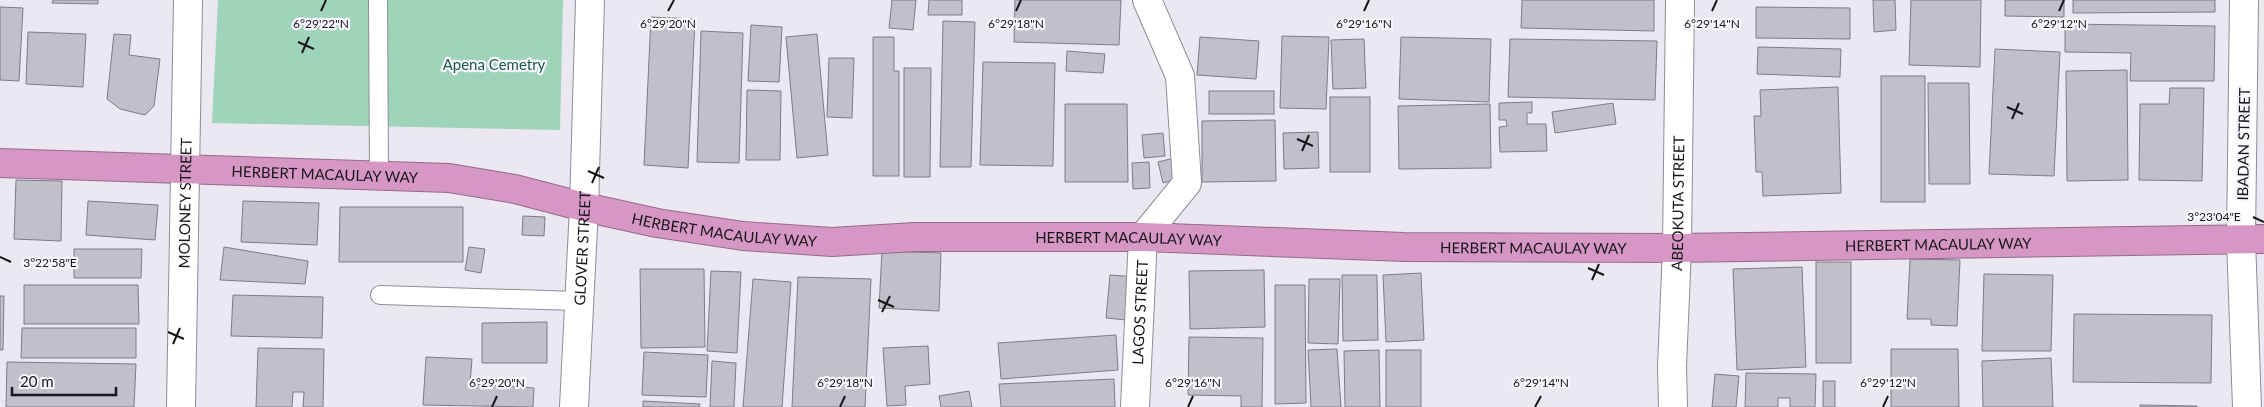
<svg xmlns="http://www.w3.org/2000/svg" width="2264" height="407" viewBox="0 0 2264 407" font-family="Lato,sans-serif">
<rect width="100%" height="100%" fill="#ebe8f2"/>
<!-- green -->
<path fill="#a0d4ba" d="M218,0H563L560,130L212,123Z"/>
<!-- building -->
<g fill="#c1bfc9" stroke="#7d7c85">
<path d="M53,0H98V4L52,3Z"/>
<path d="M892,0H916L913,30L889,28Z"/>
<path d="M929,0H962V15H928Z"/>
<path d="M1015,0H1121L1119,45L1014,42Z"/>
<path d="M1522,0H1654V31L1521,28Z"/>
<path d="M1873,0H1895L1896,30L1874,32Z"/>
<path d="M1911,0H1981L1980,67L1909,65Z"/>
<path d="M2005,0H2064V17L2005,16Z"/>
<path d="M2073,0H2215V12L2073,13Z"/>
<path d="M0,7L23,8L19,81L0,80Z"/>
<path d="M1756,7L1850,8V39L1756,38Z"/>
<path d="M651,17L695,19L688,168L644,165Z"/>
<path d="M943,21L975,22L971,167H940Z"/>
<path d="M2065,24L2215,26L2214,81H2130L2131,53L2065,52Z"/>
<path d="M751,25L782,27L779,82L748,81Z"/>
<path d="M701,31L743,33L739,163L697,162Z"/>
<path d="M28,32L86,34L83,87L26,84Z"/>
<path d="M114,34L131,35L129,55L160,59L154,106L145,115L120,109L107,99Z"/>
<path d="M817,34L828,155L797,158L786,37Z"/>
<path d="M1282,36L1329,37L1326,109L1280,108Z"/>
<path d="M873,37H894V71H899V176H873Z"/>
<path d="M1200,37L1259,41L1256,79L1197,75Z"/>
<path d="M1401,37L1491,39L1489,102L1399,99Z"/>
<path d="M1364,39L1366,88L1333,89L1331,40Z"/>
<path d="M1510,39L1657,41L1655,100L1508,97Z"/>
<path d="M1758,47L1841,49L1840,77L1757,74Z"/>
<path d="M1995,49L2060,52L2054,176L1989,174Z"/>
<path d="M1067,51L1105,54L1103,73L1066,71Z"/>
<path d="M829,58H854L852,118L827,117Z"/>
<path d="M983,62L1055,63L1053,166L980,165Z"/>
<path d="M904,68H931L930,177H904Z"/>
<path d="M2127,70L2128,180L2067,181L2066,71Z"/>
<rect x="1881" y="76" width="44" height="126"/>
<path d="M1928,83H1969L1970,184H1929Z"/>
<path d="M1838,87L1841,193L1763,196L1762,172H1756L1754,116H1761L1760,90Z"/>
<path d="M2170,88H2204L2202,181L2139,180L2140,104H2169Z"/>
<path d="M747,90L781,91L780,160H746Z"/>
<rect x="1209" y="91" width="65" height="23"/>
<rect x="1330" y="97" width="40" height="75"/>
<path d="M1532,102V113H1527V124H1546L1547,151L1500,152L1499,127L1507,126L1506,120H1499V103Z"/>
<path d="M1613,103L1616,124L1555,133L1552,112Z"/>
<path d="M1065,104H1127L1128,182H1065Z"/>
<path d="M1490,104L1491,168L1399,169L1398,106Z"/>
<path d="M1275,120L1276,181L1202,182V121Z"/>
<path d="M1318,132L1319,168L1284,169L1283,133Z"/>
<path d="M1163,133L1165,156L1144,158L1142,135Z"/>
<path d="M1178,157L1183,178L1163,183L1158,162Z"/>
<path d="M1149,162L1150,188L1133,189L1132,163Z"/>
<path d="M16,180L62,181L61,241L14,239Z"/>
<path d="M88,201L158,205L155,240L86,235Z"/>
<path d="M243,201L319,203L317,245L241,242Z"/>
<path d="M340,207H463V262H339Z"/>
<path d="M523,216L545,217L544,236L522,235Z"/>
<path d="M224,247L308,261L305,284L220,280Z"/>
<path d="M469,247L485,249L481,273L465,270Z"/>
<path d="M74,249H142L141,278H74Z"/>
<path d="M882,251L941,253L939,311L879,308Z"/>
<path d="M1910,259L1960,260L1957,326L1931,325V319H1907Z"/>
<rect x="1816" y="262" width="35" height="101"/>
<path d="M1802,267L1806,367L1737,370L1733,269Z"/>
<path d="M640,269H704L705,347L641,348Z"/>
<path d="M1264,270L1265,327L1190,329L1189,271Z"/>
<path d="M711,271L741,272L737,353L707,351Z"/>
<path d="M1421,273L1424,340L1386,342L1383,275Z"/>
<path d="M1984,274L2053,275L2051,351H1982Z"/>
<path d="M1110,275L1140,277L1136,321L1106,318Z"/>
<path d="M1342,275H1377L1378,340L1343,341Z"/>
<path d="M798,277L871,279L865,407H792Z"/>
<path d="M753,279L791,282L782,407H743Z"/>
<path d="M1309,279H1340L1338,344L1308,343Z"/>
<path d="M24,285H138L139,324H24Z"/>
<path d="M1275,285H1305L1306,403L1275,404Z"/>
<path d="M233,295L323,297L322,338L231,336Z"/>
<path d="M0,296H4L3,350H0Z"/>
<path d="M2074,314L2212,315L2211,383L2073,382Z"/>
<path d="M547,322V363H482V323Z"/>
<path d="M22,328H136V358H21Z"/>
<path d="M1116,335L1118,370L1001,379L998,343Z"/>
<path d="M1189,337L1263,338L1262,407H1241V396L1188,395Z"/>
<path d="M928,346L930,384L905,386L906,405L887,406L883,348Z"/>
<path d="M258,348L324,349L323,407H303L304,392H293L292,407H256Z"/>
<path d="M1337,349L1341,407H1311L1308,350Z"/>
<path d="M1891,349H1958L1959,407H1891Z"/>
<path d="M1379,350L1380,407H1345L1344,351Z"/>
<rect x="1386" y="350" width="35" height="57"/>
<path d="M644,352L708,355L706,397L642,395Z"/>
<path d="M426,357L472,359L470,384L534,388L533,407L423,405Z"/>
<path d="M2051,358L2053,407H1983L1982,361Z"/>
<path d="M712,361L736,363L734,407H710Z"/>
<path d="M7,362L136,364L134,407H6Z"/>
<path d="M1746,373L1816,374L1815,407H1790V398H1778V407H1745Z"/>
<path d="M1715,374L1739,376L1736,407H1712Z"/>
<path d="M1114,379L1115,407H1001L999,384Z"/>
<rect x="1823" y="381" width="12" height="26"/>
<path d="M969,391L972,407H941L939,396Z"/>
<path d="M643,401L700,404L699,407H643Z"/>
<path d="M2140,405L2197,406V407H2140Z"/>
</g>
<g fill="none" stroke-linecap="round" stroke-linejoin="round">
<defs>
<g id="lane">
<path d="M378,0L379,174"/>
<path d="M380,295L578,301"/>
</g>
<g id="street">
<path d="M2244,0L2241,239L2247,407"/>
<path id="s1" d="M181,407L188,0"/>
<path id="s2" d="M574,407L584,207L590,0"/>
<path id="s3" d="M1135,407L1143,237L1187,183L1180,76L1147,0"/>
<path id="s4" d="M1673,407L1672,367L1677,248L1680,0"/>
</g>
<g id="highway">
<path id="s5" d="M0,163L449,178L515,189L584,207L657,223L743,236L832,242L915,237H1143L1404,247L1677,248L2264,239"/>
</g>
</defs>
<!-- lane casing -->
<use href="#lane" stroke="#8f8d96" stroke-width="20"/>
<!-- street casing -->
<use href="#street" stroke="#8f8d96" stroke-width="30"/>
<!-- highway casing -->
<use href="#highway" stroke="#946a89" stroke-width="30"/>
<!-- lane -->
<use href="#lane" stroke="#fff" stroke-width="18"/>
<!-- street -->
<use href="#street" stroke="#fff" stroke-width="28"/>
<!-- highway -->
<use href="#highway" stroke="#d797c5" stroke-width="28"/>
</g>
<!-- ticks -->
<path fill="none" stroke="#17161a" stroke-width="2" d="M321,11L326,0M668,11L674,0M1016,11L1021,0M1364,11L1369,0M1712,11L1717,0M2059,11L2064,0M298,42L314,49M302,53L309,37M2007,107L2023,114M2012,119L2019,103M1297,139L1313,146M1302,151L1309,135M588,171L604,178M592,183L599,167M2253,217L2264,222M0,257L11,262M1588,268L1604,275M1592,280L1599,264M878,300L894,307M882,312L890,296M168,332L184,339M173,344L180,328M492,407L497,396M840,407L845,396M1188,407L1193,396M1535,407L1541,396M1883,407L1888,396"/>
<g text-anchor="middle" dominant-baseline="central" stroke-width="4.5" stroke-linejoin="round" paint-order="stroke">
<!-- park labels -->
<g font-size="15" fill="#165d42" stroke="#f8f5fe">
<text x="494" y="64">Apena Cemetry</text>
</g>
<!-- street labels -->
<g font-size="15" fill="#17161a" stroke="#f8f5fe">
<text transform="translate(2243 144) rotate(-89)">IBADAN STREET</text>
<text stroke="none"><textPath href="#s5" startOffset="325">HERBERT MACAULAY WAY</textPath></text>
<text stroke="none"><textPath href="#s1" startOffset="204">MOLONEY STREET</textPath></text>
<text stroke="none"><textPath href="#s4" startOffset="204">ABEOKUTA STREET</textPath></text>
<text stroke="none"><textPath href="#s5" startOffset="730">HERBERT MACAULAY WAY</textPath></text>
<text stroke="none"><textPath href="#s5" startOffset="1135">HERBERT MACAULAY WAY</textPath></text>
<text stroke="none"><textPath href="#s5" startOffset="1945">HERBERT MACAULAY WAY</textPath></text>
<text stroke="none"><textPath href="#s5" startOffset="1540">HERBERT MACAULAY WAY</textPath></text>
<text stroke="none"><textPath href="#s2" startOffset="159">GLOVER STREET</textPath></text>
<text stroke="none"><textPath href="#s3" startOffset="95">LAGOS STREET</textPath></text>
</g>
</g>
<g font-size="12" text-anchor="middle" fill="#17161a" stroke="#f8f5fe" stroke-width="4.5" stroke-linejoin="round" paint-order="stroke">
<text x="2059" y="28">6°29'12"N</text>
<text x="321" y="28">6°29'22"N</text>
<text x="668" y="28">6°29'20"N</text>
<text x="1016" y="28">6°29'18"N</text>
<text x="1364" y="28">6°29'16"N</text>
<text x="1712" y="28">6°29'14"N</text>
<text x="2214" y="221">3°23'04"E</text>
<text x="50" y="267">3°22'58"E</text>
<text x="497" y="387">6°29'20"N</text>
<text x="845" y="387">6°29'18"N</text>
<text x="1193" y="387">6°29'16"N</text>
<text x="1541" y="387">6°29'14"N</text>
<text x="1888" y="387">6°29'12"N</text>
</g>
<!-- scale -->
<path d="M12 387v8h104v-8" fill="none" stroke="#17161a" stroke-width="2.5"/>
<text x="20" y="387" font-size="15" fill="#17161a" stroke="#f8f5fe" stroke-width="4" paint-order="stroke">20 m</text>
</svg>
